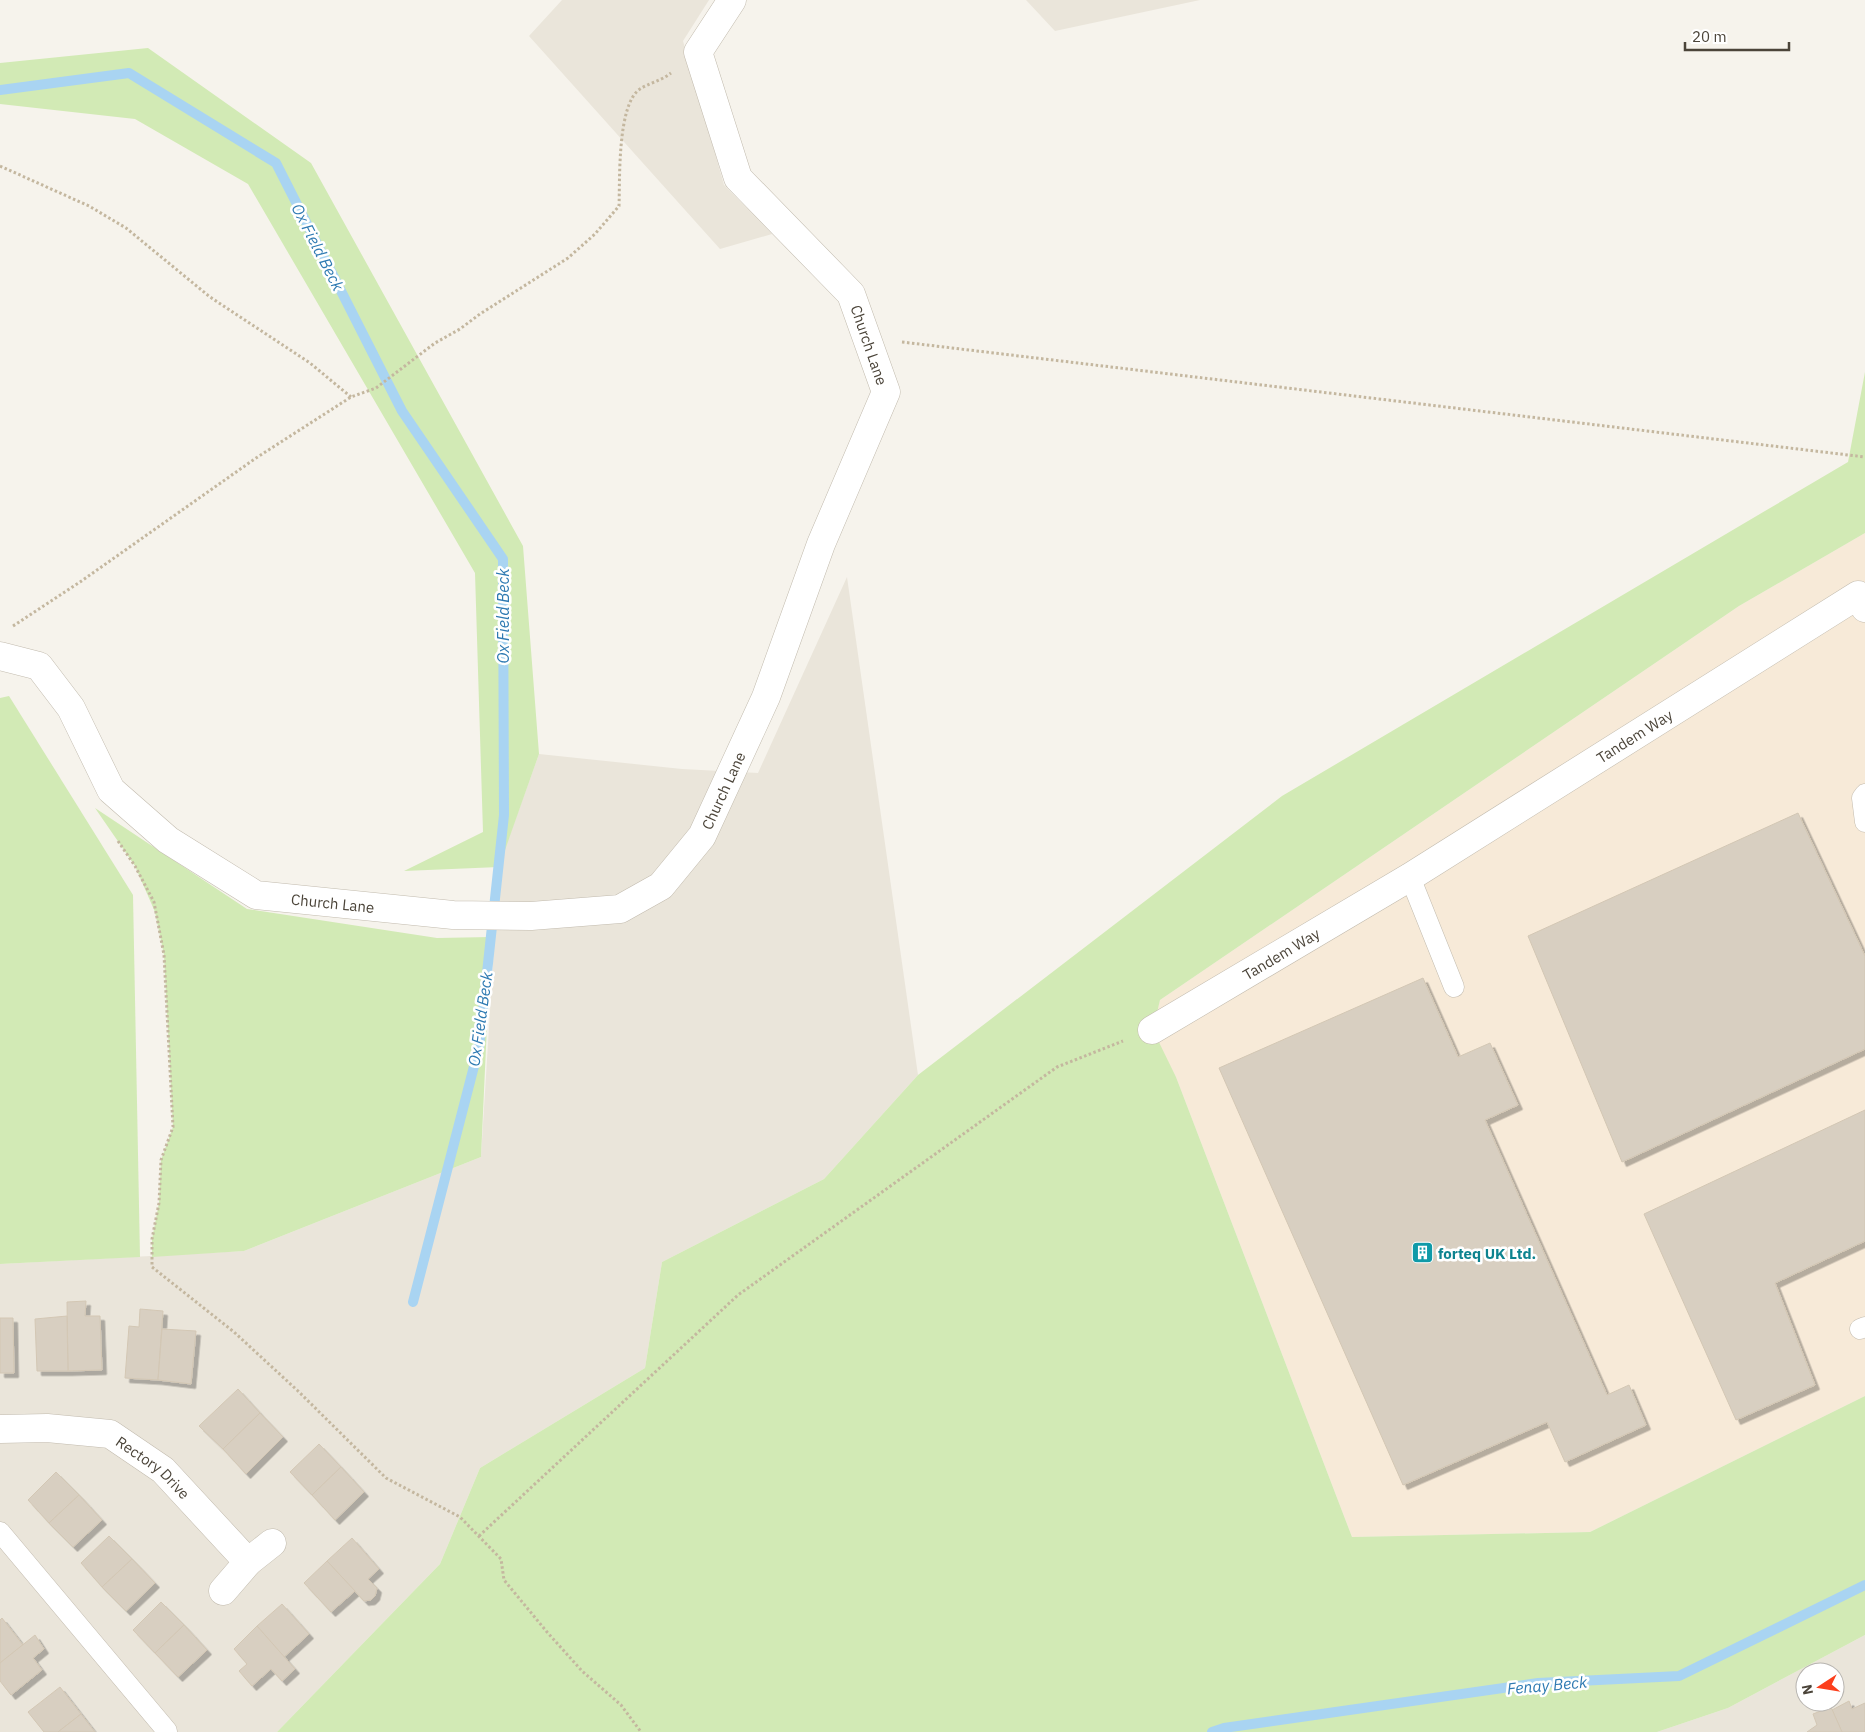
<svg xmlns="http://www.w3.org/2000/svg" width="1865" height="1732" viewBox="0 0 1865 1732" font-family="'IBM Plex Sans',sans-serif">
<defs>
<filter id="shadow"><feDropShadow dx="4.5" dy="4.5" stdDeviation="0" flood-color="#0004"/></filter>
</defs>
<rect width="100%" height="100%" fill="#f6f3ec"/>
<!-- residential -->
<g fill="#eae5da" fill-rule="evenodd">
<path d="M562,0H709L683,41L724,185L772,234L720,249L529,36Z"/>
<path d="M1026,0H1200L1055,31Z"/>
<path d="M847,577L918,1075L824,1179L662,1262L645,1368L480,1468L440,1564L277,1732H0V1264L244,1251L481,1157L499,865L539,754L682,769L758,773Z"/>
<path d="M1865,1635V1732H1657L1728,1708ZM1805,1672H1835V1702H1805Z"/>
</g>
<!-- commercial -->
<path fill="#f7ead8" d="M1865,533V1396L1590,1532L1352,1537L1176,1077L1152,1030L1160,1000L1739,606Z"/>
<!-- green -->
<g fill="#d2eab5">
<path d="M148,48L311,163L523,546L539,754L499,867L404,871L483,832L475,573L248,184L135,119L0,104V63Z"/>
<path d="M1865,372V533L1739,606L1160,1000L1153,1030L1176,1077L1352,1537L1590,1532L1865,1396V1635L1728,1708L1657,1732H277L440,1564L480,1468L645,1368L662,1262L824,1179L918,1075L1282,796L1848,462Z"/>
<path d="M9,696L133,895L140,1257L0,1264V698Z"/>
<path d="M95,808L247,909L437,938L491,937L481,1157L244,1251L152,1257V1239L159,1203L161,1160L173,1127L164,955L155,912L135,866Z"/>
</g>
<g fill="none" stroke-linecap="round" stroke-linejoin="round">
<!-- stream -->
<g stroke="#a9d4f2" stroke-width="10">
<path d="M0,90L129,73L276,163L402,411L503,559L504,815L479,1047L413,1302"/>
<path d="M1212,1732L1224,1728L1538,1683L1679,1676L1865,1585"/>
</g>
</g>
<!-- building -->
<g fill="#d8cfc1" stroke="#d3c7b4" filter="url(#shadow)">
<path d="M1798,813L1865,956V1049L1622,1162L1528,936Z"/>
<path d="M1423,978L1458,1057L1490,1043L1518,1105L1485,1120L1607,1395L1629,1385L1646,1425L1565,1462L1547,1422L1403,1485L1219,1068Z"/>
<path d="M1865,1110V1241L1775,1283L1815,1385L1736,1420L1644,1214Z"/>
<path d="M86,1301L85,1316H100L102,1370L68,1371L67,1302Z"/>
<path d="M140,1309L163,1311L158,1380L125,1378L129,1326L139,1327Z"/>
<path d="M67,1316L68,1371H37L35,1319Z"/>
<path d="M0,1318H13L14,1373H0Z"/>
<path d="M162,1329L196,1331L191,1384L158,1380Z"/>
<path d="M238,1389L260,1413L223,1449L199,1426Z"/>
<path d="M260,1413L283,1437L246,1474L223,1449Z"/>
<path d="M319,1444L341,1467L312,1495L290,1472Z"/>
<path d="M341,1467L364,1492L335,1520L312,1495Z"/>
<path d="M56,1472L79,1495L49,1523L28,1500Z"/>
<path d="M79,1495L102,1520L73,1547L49,1523Z"/>
<path d="M109,1536L132,1559L102,1587L81,1563Z"/>
<path d="M352,1538L379,1569L368,1579L377,1588L375,1596L371,1600L364,1601L327,1561Z"/>
<path d="M132,1559L155,1583L126,1611L102,1587Z"/>
<path d="M327,1561L355,1591L331,1612L304,1583Z"/>
<path d="M161,1602L184,1625L155,1653L133,1630Z"/>
<path d="M282,1604L309,1634L284,1657L257,1626Z"/>
<path d="M2,1618L23,1645L0,1663V1620Z"/>
<path d="M184,1625L207,1650L178,1677L155,1653Z"/>
<path d="M257,1626L295,1669L282,1681L271,1669L252,1686L239,1671L247,1664L234,1649Z"/>
<path d="M35,1635L44,1649L33,1658L42,1670L11,1695L0,1681V1663Z"/>
<path d="M60,1687L81,1714L58,1732H44L28,1712Z"/>
<path d="M1849,1701L1852,1709L1865,1703V1732H1842L1832,1710Z"/>
<path d="M1831,1707L1842,1732H1807L1817,1725L1813,1714Z"/>
<path d="M81,1714L95,1732H58Z"/>
</g>
<g fill="none" stroke-linecap="round" stroke-linejoin="round">
<defs>
<g id="lane">
<path d="M1865,794L1862,798L1865,822"/>
<path d="M1410,877L1454,987"/>
<path d="M1860,1329L1865,1327"/>
<path d="M0,1532L167,1731"/>
</g>
<g id="street">
<path id="s1" d="M0,656L39,666L71,708L111,790L168,840L256,895L453,915L531,916L620,909L661,886L702,836L766,697L821,544L886,392L851,294L738,178L698,52L732,0"/>
<path id="s2" d="M1152,1030L1410,877L1858,595L1865,608"/>
<path id="s3" d="M0,1429L47,1428L110,1434L163,1470L248,1562"/>
<path d="M223,1591L248,1562L272,1543"/>
</g>
</defs>
<!-- lane casing -->
<use href="#lane" stroke="#c2bbae" stroke-width="21"/>
<!-- street casing -->
<use href="#street" stroke="#c2bbae" stroke-width="29"/>
<!-- path -->
<g stroke="#c4b79f" stroke-width="3" stroke-dasharray="2.5 2.5" stroke-linecap="butt">
<path d="M0,166L89,206L126,228L210,297L310,363L351,397"/>
<path d="M902,342L1865,457"/>
<path d="M13,626L80,582L256,458L351,397L376,388L435,343L460,329L480,314L568,258L595,234L619,206C620,181 617,104 640,89C649,83 661,81 671,73"/>
<path d="M118,841L135,866L154,902L164,955L173,1127L161,1160L159,1203L152,1239V1267L234,1332L298,1391L386,1478L460,1517L501,1559L504,1580L547,1632L582,1671L621,1705L641,1732"/>
<path d="M479,1536L738,1295L1057,1067L1123,1041"/>
</g>
<!-- lane -->
<use href="#lane" stroke="#fff" stroke-width="20"/>
<!-- street -->
<use href="#street" stroke="#fff" stroke-width="28"/>
</g>
<!-- icons -->
<defs>
<symbol id="building-square" viewBox="-11 -11 22 22"><rect x="-9" y="-9" width="18" height="18" rx="4" fill="#0f9aa8" stroke="#fff"/><path d="M-4-6H4V6H1V3H-1V6H-4ZM-2.5-4.3h1.7v1.8h-1.7ZM.8-4.3h1.7v1.8H.8ZM-2.5-1h1.7V.8h-1.7ZM.8-1h1.7V.8H.8Z" fill="#fff"/></symbol>
</defs>
<g fill-rule="evenodd">
<use href="#building-square" x="1410" y="1240" width="25" height="25"/>
</g>
<g text-anchor="middle" dominant-baseline="central" stroke-width="5" stroke-linejoin="round" paint-order="stroke">
<!-- street labels -->
<g font-size="15" fill="#4b4439" stroke="#fff">
<text transform="translate(869 345) rotate(71)">Church Lane</text>
<text stroke="none"><textPath href="#s2" startOffset="565">Tandem Way</textPath></text>
<text stroke="none"><textPath href="#s1" startOffset="891">Church Lane</textPath></text>
<text stroke="none"><textPath href="#s1" startOffset="441">Church Lane</textPath></text>
<text stroke="none"><textPath href="#s2" startOffset="150">Tandem Way</textPath></text>
<text stroke="none"><textPath href="#s3" startOffset="165">Rectory Drive</textPath></text>
</g>
<!-- culture labels -->
<g font-size="15" font-weight="bold" fill="#0d838f" stroke="#fff" text-anchor="start">
<text x="1438" y="1253">forteq UK Ltd.</text>
</g>
<!-- water labels -->
<g font-size="16" font-style="italic" fill="#2e7ab2" stroke="#fff">
<text transform="translate(318 247) rotate(63)">Ox Field Beck</text>
<text transform="translate(503 616) rotate(-90)">Ox Field Beck</text>
<text transform="translate(480 1019) rotate(-82)">Ox Field Beck</text>
<text transform="translate(1547 1685) rotate(-5)">Fenay Beck</text>
</g>
</g>
<!-- north arrow -->
<g transform="translate(1820 1687) rotate(258)"><circle r="24" fill="#ffffff" stroke="#b7b4b0"/>
<path d="M0-4L9 19L0 12L-9 19Z" fill="#fc3f1d"/>
<text y="-8" font-size="14" font-weight="bold" text-anchor="middle" fill="#4b4439">N</text>
</g>
<!-- scale -->
<path d="M1685 42v8h104v-8" fill="none" stroke="#4b4439" stroke-width="2.5"/>
<text x="1692" y="42" font-size="15" fill="#4b4439" stroke="#ffffff" stroke-width="4" paint-order="stroke">20 m</text>
</svg>
